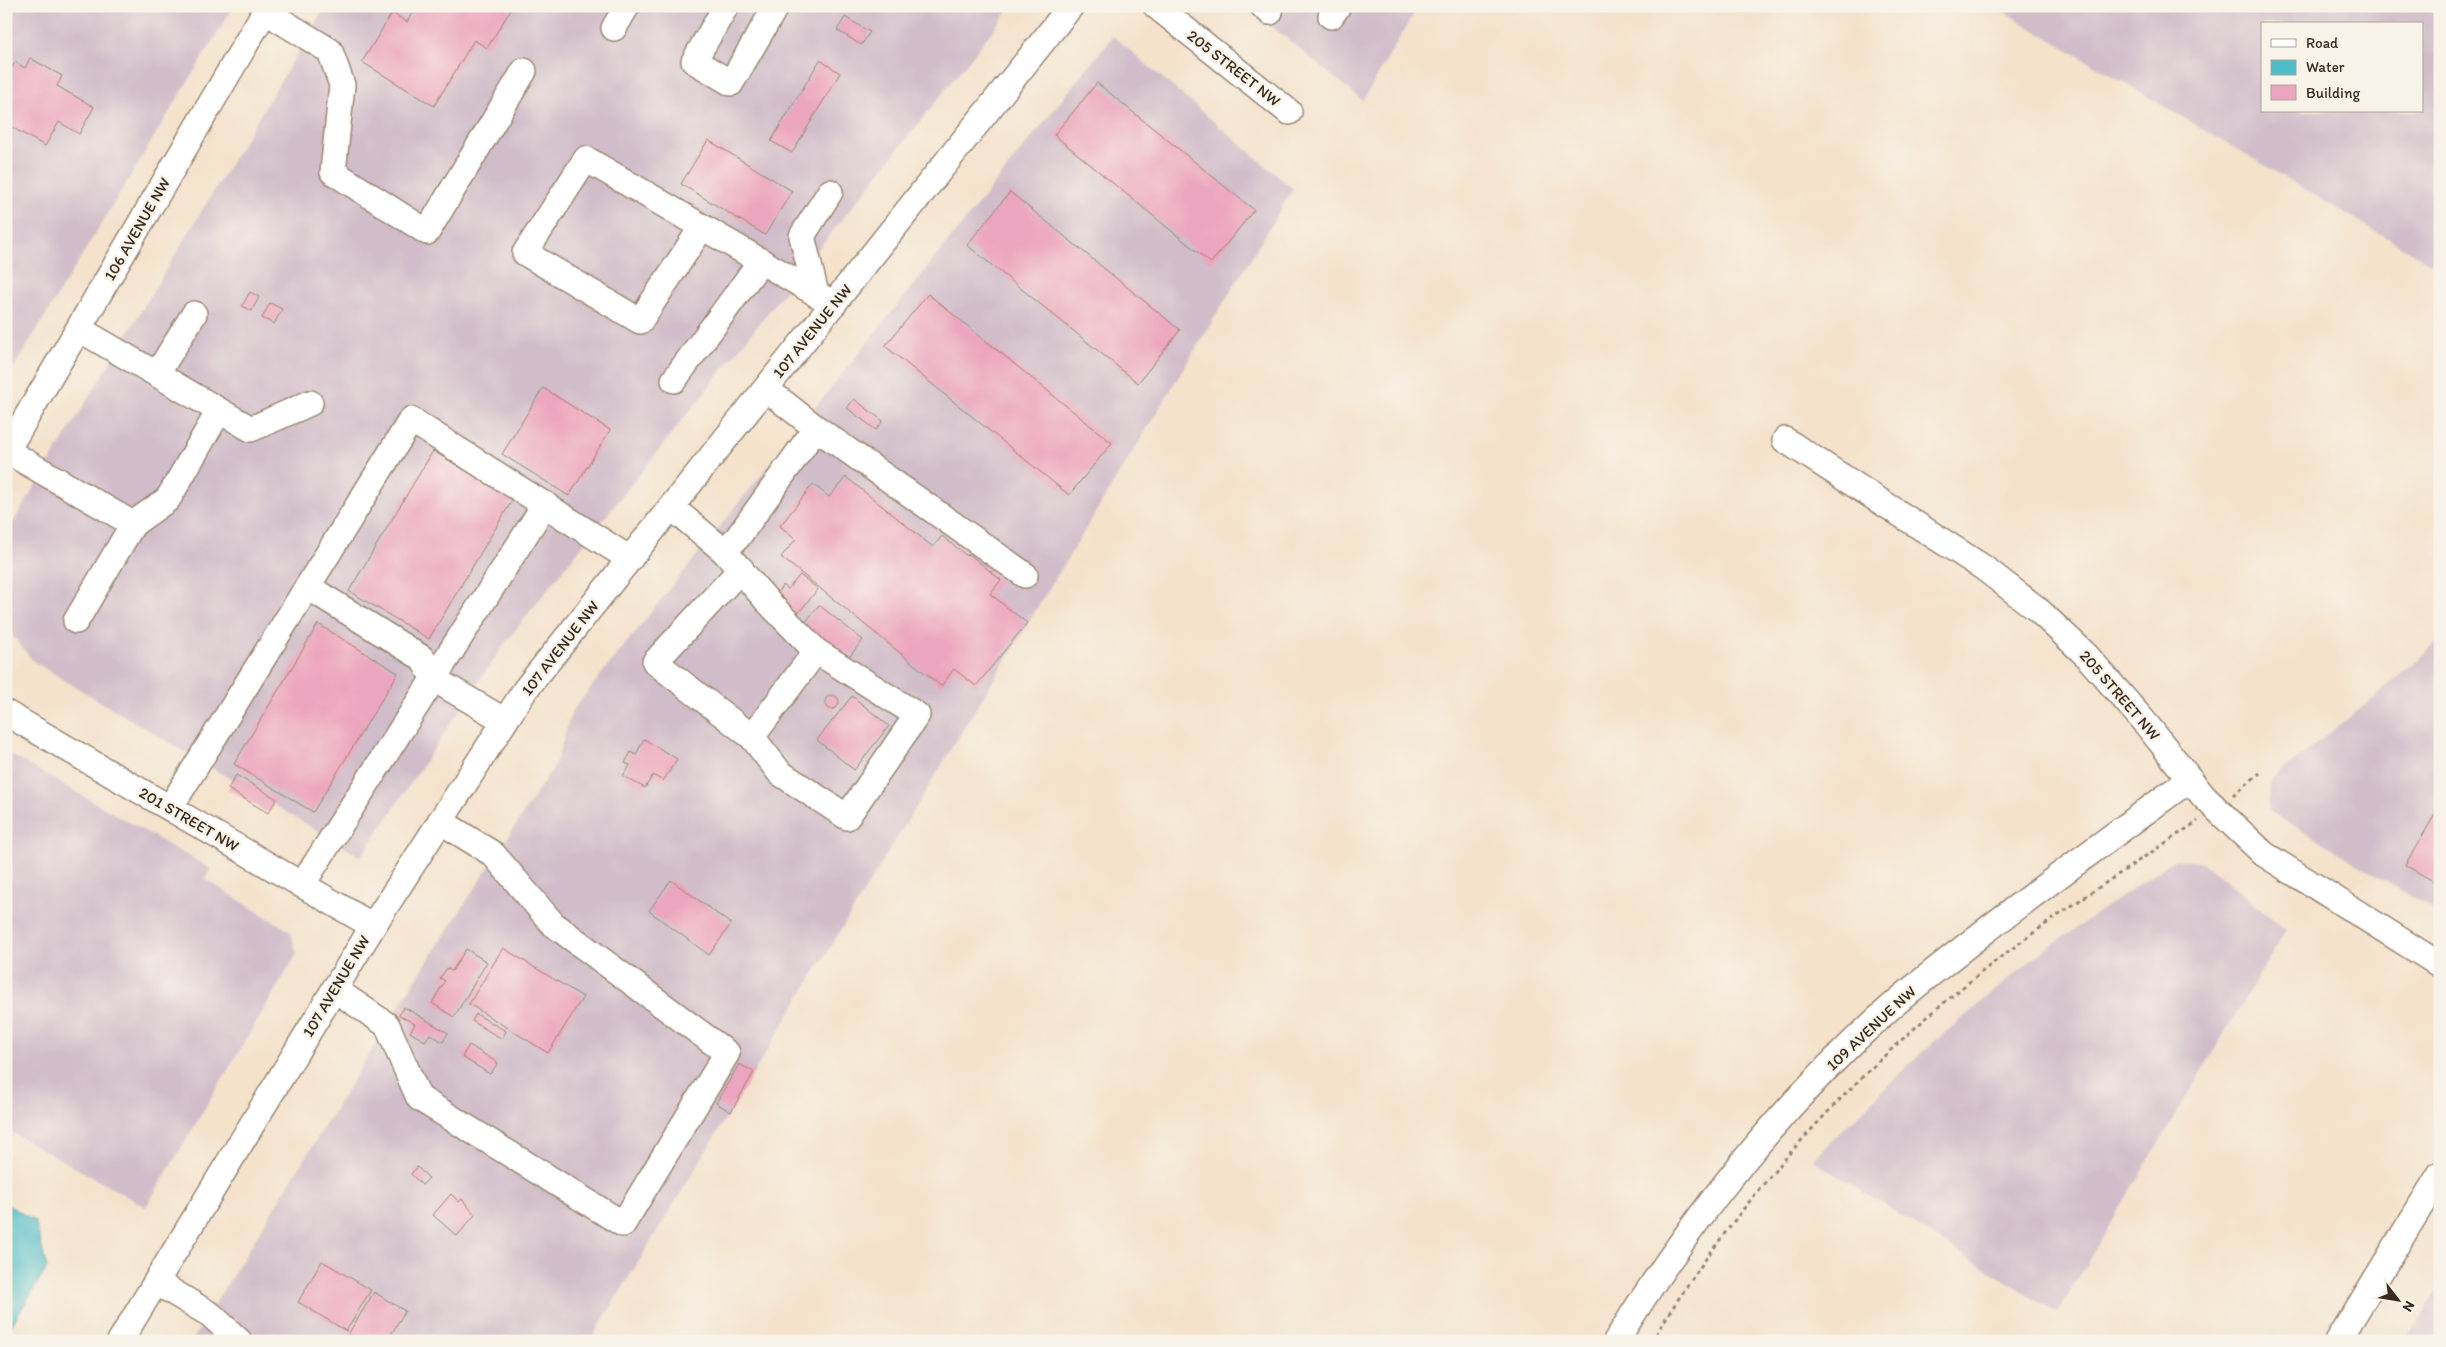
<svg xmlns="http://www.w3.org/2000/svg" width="2446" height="1347" viewBox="0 0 2446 1347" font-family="Itim,sans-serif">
<rect width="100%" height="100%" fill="#f7f3e8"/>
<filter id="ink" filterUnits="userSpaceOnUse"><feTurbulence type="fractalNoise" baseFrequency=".02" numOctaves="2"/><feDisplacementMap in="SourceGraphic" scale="10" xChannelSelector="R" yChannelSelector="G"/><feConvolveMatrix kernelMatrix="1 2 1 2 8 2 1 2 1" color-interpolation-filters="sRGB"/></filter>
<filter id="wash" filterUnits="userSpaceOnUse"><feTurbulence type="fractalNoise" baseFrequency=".0096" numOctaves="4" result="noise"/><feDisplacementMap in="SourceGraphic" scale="20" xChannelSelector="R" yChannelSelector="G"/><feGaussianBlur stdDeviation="1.12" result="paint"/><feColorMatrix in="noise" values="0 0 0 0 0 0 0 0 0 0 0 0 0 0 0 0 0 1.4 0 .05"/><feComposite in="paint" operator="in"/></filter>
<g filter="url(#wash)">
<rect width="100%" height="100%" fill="#f4e2cb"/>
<!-- industrial -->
<g fill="#d1bdc9" fill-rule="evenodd">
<path d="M6,6H234L6,380Z"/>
<path d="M326,6H1012L505,643L361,857L34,662L6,628V534Z"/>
<path d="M1247,6H1418L1363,101Z"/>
<path d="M1994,6H2440V269ZM2262,24H2422V111H2262Z"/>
<path d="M1113,36L1293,189L590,1341H192L407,993L556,763L572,711Z"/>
<path d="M2440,640V914L2268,810L2271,780L2376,696Z"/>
<path d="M6,752L211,869L205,879L291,932L297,954L146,1207L6,1129Z"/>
<path d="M2175,859L2204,863L2286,930L2057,1313L1812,1160L1922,1052L2040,953Z"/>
<path d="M2440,1285V1341H2406Z"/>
</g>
<!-- water -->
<path fill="#4fbcc8" stroke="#457373" d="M6,1204L35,1221L47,1268L6,1334Z"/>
<g id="blocks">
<!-- building -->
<g fill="#eca5be">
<path d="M416,6H513L487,48L474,40L434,106L362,62L392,13L407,22Z"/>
<path d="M845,17L870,32L861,45L837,30Z"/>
<path d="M30,58L62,76L57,86L94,107L79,134L59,122L45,146L6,124V78L15,62L25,68Z"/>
<path d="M820,60L840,73L792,153L771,141Z"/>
<path d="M1097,83L1254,210L1211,263L1054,135Z"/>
<path d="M708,140L792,191L765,235L681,184Z"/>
<path d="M1010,192L1180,330L1138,383L967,245Z"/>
<path d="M250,292L259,297L252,311L242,306Z"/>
<path d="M928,294L1112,443L1069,495L885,346Z"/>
<path d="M270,303L282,309L274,324L262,318Z"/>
<path d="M543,388L610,430L569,496L502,454Z"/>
<path d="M854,399L883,421L876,430L847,408Z"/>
<path d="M433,451L513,499L429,639L349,591Z"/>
<path d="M846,477L933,547L942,536L967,556L969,554L1001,580L990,594L1027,623L976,686L954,669L941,686L781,557L796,539L780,526L813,484L829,497Z"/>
<path d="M800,575L818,589L794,618L772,599L783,585L788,589Z"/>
<path d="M819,605L863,640L845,662L801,628Z"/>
<path d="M318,624L398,673L313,812L234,764Z"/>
<circle cx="832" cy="702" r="7"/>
<path d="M852,696L889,726L854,770L817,740Z"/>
<path d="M644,739L677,759L663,781L653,775L645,788L623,776L630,765L625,763L631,752L636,755Z"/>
<path d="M236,775L277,799L268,813L228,789Z"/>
<path d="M2440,806V885L2405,865Z"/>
<path d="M671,880L731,924L709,955L649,911Z"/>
<path d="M503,948L583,997L548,1053L469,1004Z"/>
<path d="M466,949L487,962L454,1017L432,1003L445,981L440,978L447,968L452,971Z"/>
<path d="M404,1007L448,1033L443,1042L430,1034L425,1041L410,1032L415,1024L399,1015Z"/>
<path d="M476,1014L506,1031L502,1039L472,1021Z"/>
<path d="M469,1045L498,1063L490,1074L462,1057Z"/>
<path d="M739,1064L754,1072L731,1112L716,1103Z"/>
<path d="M417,1167L429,1178L422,1185L411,1174Z"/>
<path d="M451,1194L459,1202L462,1199L475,1215L457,1236L433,1215Z"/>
<path d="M322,1261L371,1290L346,1331L298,1302Z"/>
<path d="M374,1292L405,1311L387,1341H344Z"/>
</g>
</g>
</g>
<g filter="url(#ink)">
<use href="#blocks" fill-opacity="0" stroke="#988674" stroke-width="1"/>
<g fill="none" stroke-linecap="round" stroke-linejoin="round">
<defs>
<g id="minor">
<path d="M726,6L694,61L731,83L776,6"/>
<path d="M1156,6L1289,112"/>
<path d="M1263,6L1270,12"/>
<path d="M265,11L330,51L342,85L333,172L427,232L524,71"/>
<path d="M1331,16L1338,6"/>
<path d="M614,28L627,6"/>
<path d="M702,227L640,321L525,253L586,159L834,304"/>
<path d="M816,294L802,236L830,192"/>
<path d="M79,329L251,429L310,403"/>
<path d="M157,374L194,314"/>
<path d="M674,380L761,261"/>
<path d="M816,428L1025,575"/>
<path d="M1785,440L1984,568L2037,609L2086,655L2147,725L2204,797L2264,854L2440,965"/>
<path d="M7,451L133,524L76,621"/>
<path d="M6,452L268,6"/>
<path d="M671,507L724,551L738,537L816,428L766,389"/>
<path d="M133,524L168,499L219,411"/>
<path d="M724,551L768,602L816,651L917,715L847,817L780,773L752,737L655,662L741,569"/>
<path d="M308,587L422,658L434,679L505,721"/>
<path d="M6,713L373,926"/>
<path d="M752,737L816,651"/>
<path d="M170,808L411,420L630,559"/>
<path d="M302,885L545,504"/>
<path d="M334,989L387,1025L419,1098L623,1224L727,1053L553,924L493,854L440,821"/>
<path d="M156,1282L211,1315L239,1341"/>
<path d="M120,1341L373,926L525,690L1071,6"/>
<path d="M1616,1341C1690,1221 1778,1109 1883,1014C1915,985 1950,959 1984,932C2052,880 2121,830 2190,779"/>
<path d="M2338,1341L2440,1174"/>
</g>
</defs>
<!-- minor casing -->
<use href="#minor" stroke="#988674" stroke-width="28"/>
<!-- path -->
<g stroke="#988674" stroke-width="3" stroke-dasharray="4 4" stroke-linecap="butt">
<path d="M2233,795L2260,773"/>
<path d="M1652,1341C1745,1186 1876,1049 2021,942C2078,900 2139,861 2198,821"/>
</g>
<!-- minor -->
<use href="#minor" stroke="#fff" stroke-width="25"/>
</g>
</g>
<g text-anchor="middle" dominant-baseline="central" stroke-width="5" stroke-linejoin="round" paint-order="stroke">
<!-- street labels -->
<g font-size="16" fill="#3b2a1e" stroke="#f7f3e8">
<text transform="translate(1234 68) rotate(38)">205 STREET NW</text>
<text transform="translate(137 229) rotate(-60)">106 AVENUE NW</text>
<text transform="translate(812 331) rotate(-51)">107 AVENUE NW</text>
<text transform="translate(560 648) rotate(-52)">107 AVENUE NW</text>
<text transform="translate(2120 695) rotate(49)">205 STREET NW</text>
<text transform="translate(189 819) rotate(30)">201 STREET NW</text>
<text transform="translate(336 986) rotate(-59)">107 AVENUE NW</text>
<text transform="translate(1871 1028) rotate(-43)">109 AVENUE NW</text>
</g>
</g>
<!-- margin -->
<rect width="2446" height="1347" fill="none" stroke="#f7f3e8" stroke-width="25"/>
<!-- legend -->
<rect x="2261" y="22" width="162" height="90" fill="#f7f3e8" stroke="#aca397"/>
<rect x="2271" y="39" width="25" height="8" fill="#ffffff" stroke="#aca397"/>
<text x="2306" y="48" font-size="15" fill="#3b2a1e">Road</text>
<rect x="2271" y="60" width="25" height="15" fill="#4fbcc8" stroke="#aca397"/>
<text x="2306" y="72" font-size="15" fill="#3b2a1e">Water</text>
<rect x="2271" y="85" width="25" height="15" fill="#eca5be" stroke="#aca397"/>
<text x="2306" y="98" font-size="15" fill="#3b2a1e">Building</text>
<!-- north arrow -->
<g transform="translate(2398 1300) rotate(121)" stroke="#f7f3e8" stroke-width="4" paint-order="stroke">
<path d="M0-4L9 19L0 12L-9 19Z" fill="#3b2a1e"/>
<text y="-8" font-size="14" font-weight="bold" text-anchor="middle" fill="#3b2a1e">N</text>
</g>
</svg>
